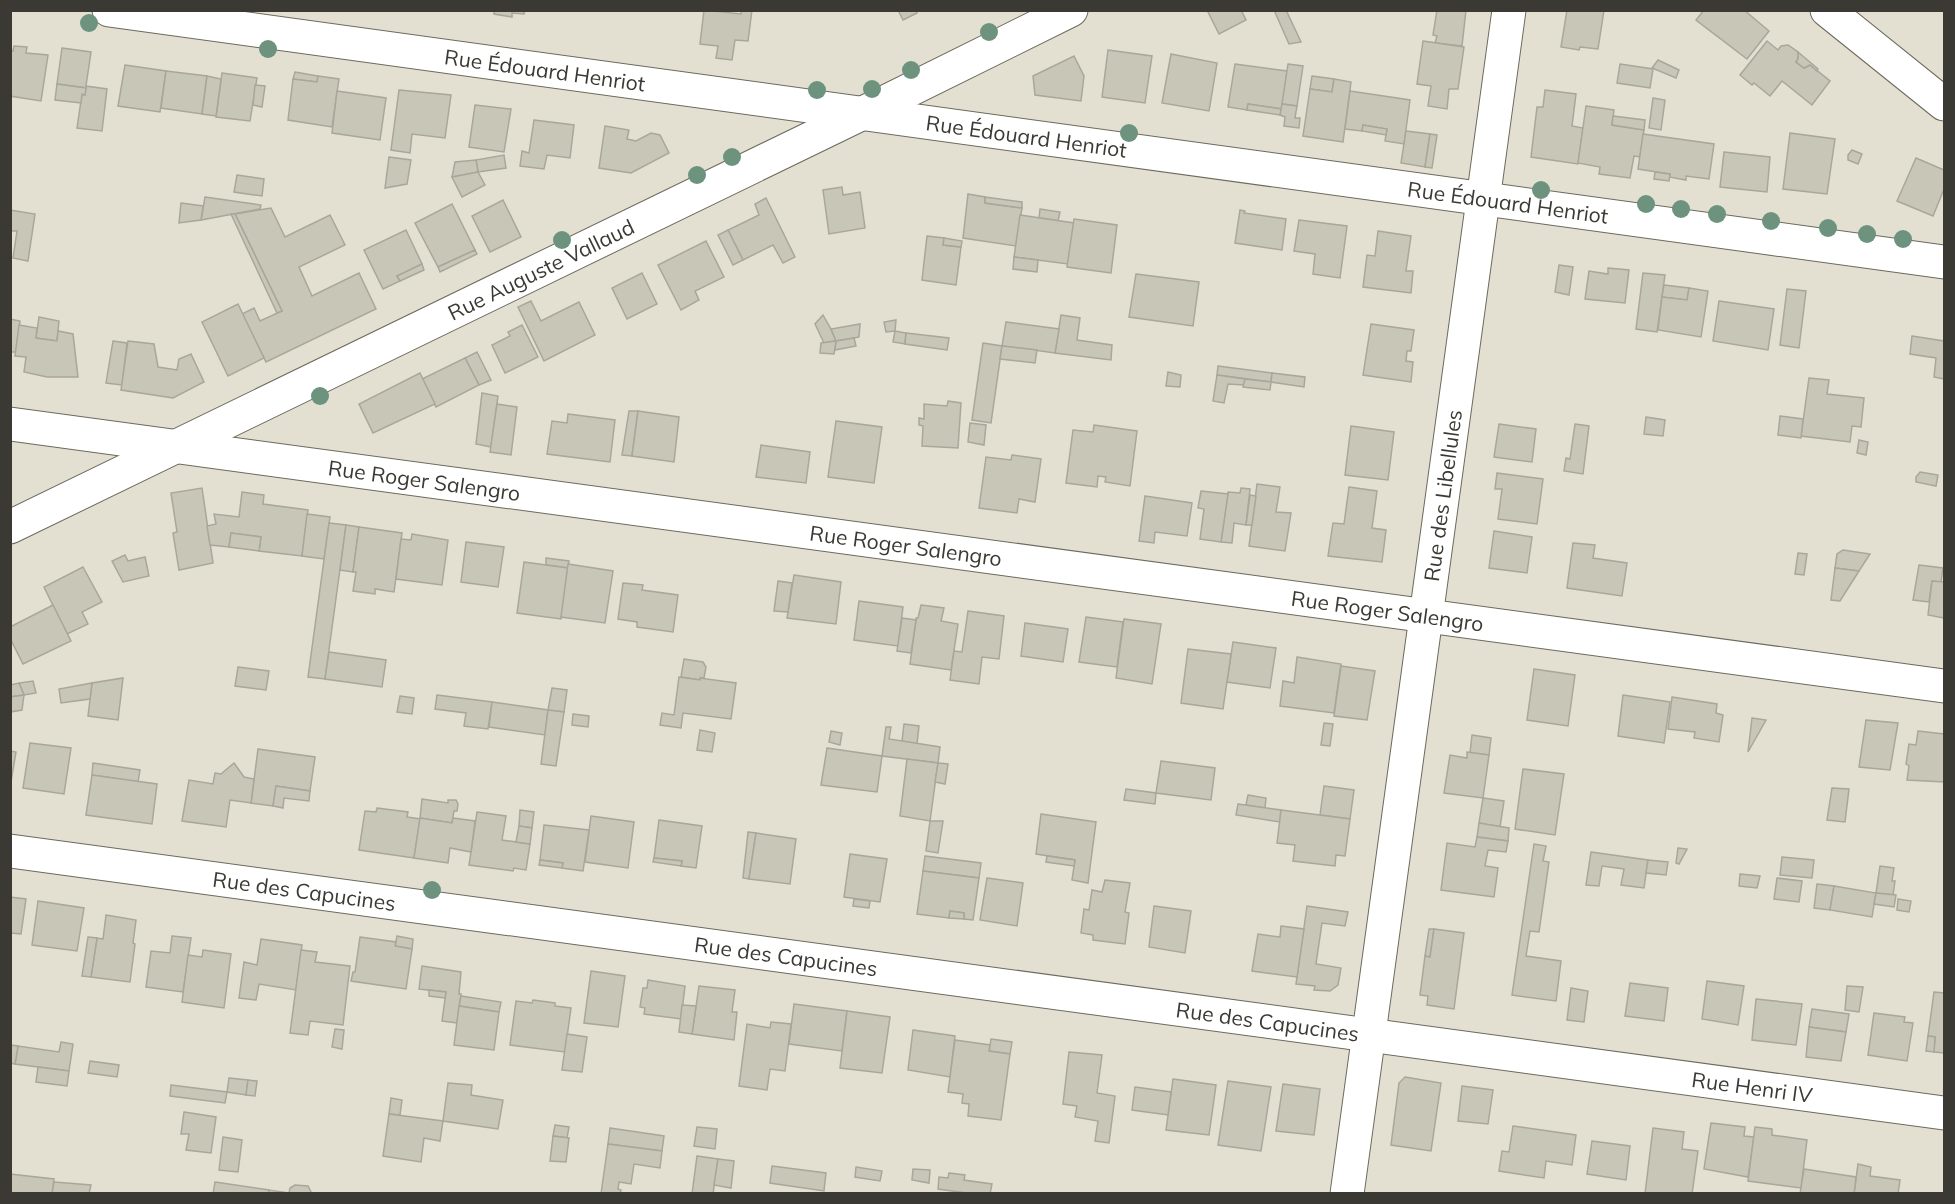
<svg xmlns="http://www.w3.org/2000/svg" width="1955" height="1204" viewBox="0 0 1955 1204" font-family="Mulish,sans-serif">
<rect width="100%" height="100%" fill="#e3e0d2"/>
<!-- building -->
<g fill="#c8c6b7" stroke="#a9a799" stroke-width="1.5">
<path d="M494,10H525L524,14L512,13V17L494,14Z"/>
<path d="M704,10L741,14V10H752L748,41L735,40L732,60L716,58L718,46L700,44Z"/>
<path d="M898,10H916L917,13L903,20Z"/>
<path d="M1207,10H1241L1246,20L1219,34Z"/>
<path d="M1274,10H1286L1301,42L1289,44Z"/>
<path d="M1437,10H1466L1462,46L1435,43L1437,36L1433,35Z"/>
<path d="M1567,10H1604L1598,49L1580,47L1579,50L1561,47Z"/>
<path d="M1704,10H1744L1769,31L1747,59L1696,20Z"/>
<path d="M1423,41L1464,47L1458,89H1449L1447,109L1428,106L1431,86L1417,84Z"/>
<path d="M1767,41L1778,50L1781,46L1788,45L1798,52V59L1796,62L1804,68L1810,65L1830,81L1812,105L1782,81L1770,96L1754,83L1752,85L1740,75Z"/>
<path d="M14,46L27,47L26,53L48,55L41,101L10,96V50L13,51Z"/>
<path d="M62,48L91,52L86,86L107,89L102,131L77,128L82,94L85,95L86,88L57,84Z"/>
<path d="M1108,50L1152,56L1145,103L1102,97Z"/>
<path d="M1798,52L1818,69L1817,71L1810,65L1804,68L1796,62L1798,59Z"/>
<path d="M1171,54L1217,63L1209,111L1162,103Z"/>
<path d="M1074,56L1084,76L1081,101L1035,95L1033,76Z"/>
<path d="M1658,60L1679,70L1676,78L1652,68Z"/>
<path d="M1235,64L1287,71L1282,109L1248,104L1247,110L1228,107Z"/>
<path d="M1288,64L1303,66L1297,106L1282,104Z"/>
<path d="M1620,64L1653,69L1650,88L1617,83Z"/>
<path d="M125,65L166,71L160,112L118,106Z"/>
<path d="M166,71L207,76L202,114L161,108Z"/>
<path d="M295,72L318,76L317,82L293,79Z"/>
<path d="M222,73L257,78L250,121L216,117Z"/>
<path d="M207,76L221,79L216,116L202,114Z"/>
<path d="M318,76L339,79L332,127L288,120L293,79L317,82Z"/>
<path d="M1312,76L1334,79L1332,92L1310,89Z"/>
<path d="M1334,79L1351,82L1343,142L1303,136L1310,89L1332,92Z"/>
<path d="M57,84L86,88L85,95L82,94L81,103L55,100Z"/>
<path d="M255,85L265,86L262,107L253,105Z"/>
<path d="M399,90L451,95L445,138L412,134L410,153L391,150Z"/>
<path d="M1545,90L1576,94L1572,126L1583,128L1578,164L1531,157L1537,107H1543Z"/>
<path d="M337,91L386,98L380,140L332,133Z"/>
<path d="M1350,91L1410,100L1404,144L1385,141L1387,129L1363,125L1362,131L1345,129Z"/>
<path d="M1653,98L1665,100L1661,130L1649,128Z"/>
<path d="M1248,104L1282,109L1280,115L1247,110Z"/>
<path d="M1282,104L1297,106L1295,118H1300L1299,128L1284,126L1285,117L1280,115Z"/>
<path d="M475,105L511,109L504,152L469,147Z"/>
<path d="M1586,106L1614,110L1612,125L1644,130L1640,157L1634,156L1630,178L1599,174L1600,167L1578,163Z"/>
<path d="M1613,116L1645,120L1644,130L1612,125Z"/>
<path d="M534,120L574,125L570,158L547,155L544,169L520,166L522,151L529,153Z"/>
<path d="M1363,125L1387,129L1386,135L1362,131Z"/>
<path d="M605,126L629,130L627,139L636,141L651,133L660,135L669,153L631,173L599,168Z"/>
<path d="M1406,131L1430,134L1425,167L1401,163Z"/>
<path d="M1790,133L1835,139L1827,194L1783,189Z"/>
<path d="M1430,134L1437,135L1432,168L1425,167Z"/>
<path d="M1643,134L1714,144L1709,179L1686,176V180L1669,177L1670,174L1638,169Z"/>
<path d="M1852,150L1862,154L1858,164L1848,160V155Z"/>
<path d="M1724,152L1770,157L1767,192L1720,187Z"/>
<path d="M504,155L506,168L478,172L476,160Z"/>
<path d="M389,157L411,160L407,184L385,188Z"/>
<path d="M1916,158L1944,170V189L1933,216L1897,201Z"/>
<path d="M476,160L478,172L452,177L455,162Z"/>
<path d="M478,172L485,185L462,197L452,177Z"/>
<path d="M1655,172L1670,174L1669,181L1654,179Z"/>
<path d="M237,175L264,179L262,196L234,192Z"/>
<path d="M842,187L843,195L860,192L865,228L829,234L823,190Z"/>
<path d="M968,194L985,197V203L1022,208L1016,246L963,238Z"/>
<path d="M205,197L261,205L260,209L201,220Z"/>
<path d="M985,197L1022,202V208L985,203Z"/>
<path d="M766,198L795,257L783,263L773,245L743,260L728,230L759,215L755,204Z"/>
<path d="M503,200L521,237L490,252L472,216Z"/>
<path d="M181,203L203,206L201,220L179,223Z"/>
<path d="M452,204L475,250L438,267L415,223Z"/>
<path d="M271,208L285,237L330,215L345,245L299,267L312,296L359,273L376,309L266,362L242,314L254,308L260,321L282,311L235,214Z"/>
<path d="M1040,209L1060,212L1058,221L1039,218Z"/>
<path d="M10,210L35,214L28,261L13,258L17,231H10Z"/>
<path d="M1240,210L1245,211L1244,213L1286,219L1282,250L1235,243Z"/>
<path d="M231,214H235L282,311L277,313Z"/>
<path d="M1020,215L1074,223L1068,264L1014,257Z"/>
<path d="M1074,219L1117,225L1111,273L1067,267Z"/>
<path d="M1299,220L1347,226L1340,278L1313,274L1315,254L1294,251Z"/>
<path d="M406,230L422,264L397,276L400,281L383,289L364,250Z"/>
<path d="M728,230L743,260L733,265L718,235Z"/>
<path d="M1378,231L1411,236L1406,271H1413L1411,293L1363,287L1367,255L1375,256Z"/>
<path d="M927,236L944,238L943,245L961,247L956,285L922,280Z"/>
<path d="M944,238L962,241L961,247L943,245Z"/>
<path d="M706,241L724,277L695,291L699,300L681,310L658,265Z"/>
<path d="M475,250L477,254L440,272L438,267Z"/>
<path d="M1014,257L1038,260L1037,272L1013,269Z"/>
<path d="M422,264L424,270L400,281L397,276Z"/>
<path d="M1559,265L1573,267L1569,295L1555,292Z"/>
<path d="M1608,268L1629,270L1625,303L1585,299L1589,271L1608,274Z"/>
<path d="M642,273L657,304L627,319L612,288Z"/>
<path d="M1643,273L1665,275L1657,332L1636,329Z"/>
<path d="M1136,274L1199,282L1193,326L1129,317Z"/>
<path d="M1664,285L1689,288L1687,300L1662,297Z"/>
<path d="M1689,288L1708,291L1701,337L1658,330L1662,297L1687,300Z"/>
<path d="M1787,289L1806,291L1799,348L1780,345Z"/>
<path d="M531,301L541,321L579,302L595,335L544,361L518,307Z"/>
<path d="M1719,301L1774,309L1768,350L1713,341Z"/>
<path d="M238,304L264,358L228,376L202,322Z"/>
<path d="M823,315L831,329L836,341L824,343L815,324Z"/>
<path d="M1061,315L1080,318L1077,340L1112,345L1111,360L1055,353Z"/>
<path d="M39,317L59,321L57,341L36,338Z"/>
<path d="M10,319L20,321L16,352H10Z"/>
<path d="M896,320L895,331L886,332L884,322Z"/>
<path d="M1006,322L1059,329L1055,353L1002,346Z"/>
<path d="M860,324L859,337L854,338L836,341L831,329Z"/>
<path d="M1371,324L1414,330L1411,351H1407L1406,361L1413,362L1411,382L1363,375Z"/>
<path d="M19,325L37,328L36,338L57,341L58,331L73,334L78,377H47L24,372L26,357L15,356Z"/>
<path d="M522,325L538,357L505,373L492,345L510,336L508,332Z"/>
<path d="M895,331L906,333L905,344L893,342Z"/>
<path d="M906,333L949,338L947,350L905,344Z"/>
<path d="M1912,336L1944,341V379L1934,377L1936,358L1910,354Z"/>
<path d="M854,338L856,346L835,350L836,341Z"/>
<path d="M113,341L127,343L122,385L106,383Z"/>
<path d="M128,341L154,344L158,367L177,370L179,359L191,354L204,382L173,398L121,390Z"/>
<path d="M836,341L834,354L820,353L821,343Z"/>
<path d="M983,343L1002,346L991,423L972,420Z"/>
<path d="M1002,346L1037,350L1035,363L1000,359Z"/>
<path d="M477,352L491,380L479,385L465,358Z"/>
<path d="M465,358L479,385L436,407L422,379Z"/>
<path d="M1218,366L1272,373L1271,382L1217,375Z"/>
<path d="M1168,372L1181,375L1180,387L1166,386Z"/>
<path d="M420,373L435,404L373,433L359,404Z"/>
<path d="M1272,373L1305,377L1304,387L1271,382Z"/>
<path d="M1217,375L1245,379L1244,385L1228,384L1224,403L1213,401Z"/>
<path d="M1809,378L1829,380L1827,394L1864,398L1861,427L1852,426L1850,442L1801,436Z"/>
<path d="M1245,379L1271,382L1270,390L1243,387Z"/>
<path d="M482,393L498,396L491,447L476,444Z"/>
<path d="M948,401L961,403L958,448L922,446L923,426L919,425V418L924,419V404L947,406Z"/>
<path d="M497,404L517,407L511,455L490,452Z"/>
<path d="M629,411H638L632,456L622,455Z"/>
<path d="M638,411L679,417L674,462L632,456Z"/>
<path d="M568,414L615,420L610,462L547,454L552,421L567,423Z"/>
<path d="M1780,416L1803,419L1801,438L1778,435Z"/>
<path d="M1646,417L1665,420L1663,436L1644,434Z"/>
<path d="M836,421L882,427L874,483L828,477Z"/>
<path d="M970,423L986,425L984,445L968,442Z"/>
<path d="M1499,424L1536,429L1532,462L1494,457Z"/>
<path d="M1575,424L1589,426L1583,474L1564,471L1566,458L1570,459Z"/>
<path d="M1094,425L1137,431L1130,486L1105,482L1106,477L1098,476L1097,487L1066,483L1073,430L1093,432Z"/>
<path d="M1351,426L1394,432L1388,480L1345,475Z"/>
<path d="M1859,440L1868,442L1866,455L1857,453Z"/>
<path d="M761,445L810,452L806,483L756,477Z"/>
<path d="M1012,455L1041,459L1035,502L1019,499L1017,513L979,508L986,457L1011,460Z"/>
<path d="M1920,472L1938,475L1936,486L1916,482V477Z"/>
<path d="M1497,473L1543,479L1537,524L1498,519L1502,489H1495Z"/>
<path d="M1257,484L1280,487L1276,512L1291,513L1285,551L1249,546Z"/>
<path d="M1349,487L1377,491L1372,528L1386,530L1382,562L1328,556L1333,523L1344,524Z"/>
<path d="M202,488L213,563L179,570L173,533L177,532L171,493Z"/>
<path d="M1241,488L1250,489L1246,525L1234,523L1232,543L1221,542L1228,492L1240,493Z"/>
<path d="M1201,491L1228,494L1221,542L1200,539L1204,509L1198,508Z"/>
<path d="M242,492L264,495L263,504L308,510L302,556L259,551L261,537L231,533L229,547L210,545L207,526L216,524L214,514L239,517Z"/>
<path d="M1250,495L1256,496L1252,525H1246Z"/>
<path d="M1145,496L1192,503L1187,536L1155,532L1154,543L1139,541Z"/>
<path d="M307,514L330,517L324,559L302,556Z"/>
<path d="M329,523L346,525L325,679L308,677Z"/>
<path d="M346,525L359,527L353,572L340,570Z"/>
<path d="M359,527L402,533L394,592L375,589V594L353,591L356,572H353Z"/>
<path d="M1494,531L1532,537L1527,573L1489,568Z"/>
<path d="M231,533L261,537L259,551L229,547Z"/>
<path d="M412,534L448,540L442,585L396,579L401,539L411,540Z"/>
<path d="M466,542L504,547L498,587L461,582Z"/>
<path d="M1573,543L1595,545L1593,558L1627,563L1622,596L1567,588Z"/>
<path d="M1843,550L1870,554L1859,571L1835,568L1837,554Z"/>
<path d="M1798,553L1807,554L1804,575L1795,574Z"/>
<path d="M125,555L128,561L145,557L149,576L123,582L112,561Z"/>
<path d="M546,558L569,561L568,568L546,565Z"/>
<path d="M524,562L568,568L561,619L517,613Z"/>
<path d="M568,564L613,571L605,623L561,617Z"/>
<path d="M1919,565L1943,568L1941,582L1932,581L1929,602L1913,600Z"/>
<path d="M83,567L102,602L82,612L88,624L67,634L44,587Z"/>
<path d="M1835,568L1859,571L1840,601L1831,600Z"/>
<path d="M794,575L841,582L836,624L787,618Z"/>
<path d="M778,581L792,583L788,612L774,611Z"/>
<path d="M1932,581L1944,582V618L1928,615Z"/>
<path d="M623,583L643,585L642,590L678,595L673,632L637,627V622L618,619Z"/>
<path d="M859,601L903,607L898,646L854,640Z"/>
<path d="M53,605L71,641L23,664L10,638V627Z"/>
<path d="M921,605L944,608L941,621L958,624L951,670L910,664L916,620V618H918Z"/>
<path d="M968,611L1004,616L999,659L982,657L979,684L950,680L954,651L962,652Z"/>
<path d="M1086,617L1123,622L1117,667L1079,662Z"/>
<path d="M902,618L916,620L911,653L897,651Z"/>
<path d="M1124,619L1161,624L1152,684L1116,678Z"/>
<path d="M1025,623L1068,629L1063,662L1021,656Z"/>
<path d="M1233,642L1276,648L1270,688L1227,682Z"/>
<path d="M1188,649L1231,654L1223,709L1181,703Z"/>
<path d="M329,652L386,660L382,687L325,679Z"/>
<path d="M1297,657L1341,664L1334,713L1280,706L1283,681L1294,683Z"/>
<path d="M684,659L703,662L706,667L704,678H700V680L681,677Z"/>
<path d="M1341,666L1375,671L1367,720L1334,716Z"/>
<path d="M238,667L269,671L266,690L235,686Z"/>
<path d="M1534,669L1575,675L1568,726L1527,720Z"/>
<path d="M679,677L700,680V678L736,683L731,719L683,713L681,728L660,725L662,713L674,715Z"/>
<path d="M123,678L118,720L88,716L92,683Z"/>
<path d="M33,681L36,693L24,695L19,683Z"/>
<path d="M19,683L24,695L10,697V685Z"/>
<path d="M92,683L90,699L61,703L59,689Z"/>
<path d="M552,688L567,690L564,712L548,710Z"/>
<path d="M24,695L22,710L10,712V697Z"/>
<path d="M437,695L492,702L488,729L464,726L466,713L435,709Z"/>
<path d="M1623,695L1670,702L1664,743L1618,736Z"/>
<path d="M400,696L414,698L412,714L397,712Z"/>
<path d="M1672,697L1717,704L1716,713L1723,715L1719,742L1694,738L1695,732L1668,729Z"/>
<path d="M492,702L548,710L545,735L489,727Z"/>
<path d="M548,710L564,712L556,766L541,764Z"/>
<path d="M573,714L589,716L588,727L572,725Z"/>
<path d="M1752,718L1766,720L1748,752Z"/>
<path d="M1866,720L1898,723L1890,770L1859,767Z"/>
<path d="M1324,723L1333,724L1330,746L1321,745Z"/>
<path d="M904,724L919,726L917,744L902,741Z"/>
<path d="M886,727H891L889,739L940,747L938,763L882,756Z"/>
<path d="M700,730L715,733L712,752L697,750Z"/>
<path d="M831,731L842,733L840,745L829,742Z"/>
<path d="M1918,731L1944,734V782L1907,780L1909,766L1906,764L1909,744L1916,745Z"/>
<path d="M1472,735L1491,738L1489,755L1470,753Z"/>
<path d="M30,743L71,748L64,794L23,788Z"/>
<path d="M827,748L882,756L877,792L821,785Z"/>
<path d="M258,749L315,757L310,791L276,786L273,806L251,803Z"/>
<path d="M10,751L16,752L10,788Z"/>
<path d="M1467,752L1489,755L1483,798L1444,793L1450,755L1467,758Z"/>
<path d="M907,759L938,763L930,821L900,816Z"/>
<path d="M1161,761L1215,768L1211,800L1156,793Z"/>
<path d="M93,763L140,770L138,782L92,775Z"/>
<path d="M234,763L244,777L254,779L251,803L230,800L226,827L182,821L189,780L213,784L215,773L221,774Z"/>
<path d="M938,763L948,764L945,784L935,782Z"/>
<path d="M1523,769L1564,774L1555,835L1515,829Z"/>
<path d="M92,775L157,784L152,824L86,815Z"/>
<path d="M276,786L310,791L309,801L284,798L283,808L273,806Z"/>
<path d="M1324,786L1354,790L1350,819L1320,815Z"/>
<path d="M1832,788L1849,789L1845,822L1827,820Z"/>
<path d="M1126,789L1156,793L1155,804L1124,800Z"/>
<path d="M1248,795L1266,798L1265,808L1246,805Z"/>
<path d="M1483,798L1504,801L1500,827L1479,823Z"/>
<path d="M422,799L448,803V800H456L458,804L457,811H454L452,823L420,818Z"/>
<path d="M1238,804L1281,810L1280,822L1236,815Z"/>
<path d="M377,808L408,812L407,817L420,819L414,858L359,850L365,811L376,812Z"/>
<path d="M520,810L534,812L532,828L519,826Z"/>
<path d="M1281,810L1350,819L1345,856L1336,855L1335,866L1293,861L1295,845L1277,843Z"/>
<path d="M477,812L506,816L502,840L530,844L526,870L514,868L513,871L469,865Z"/>
<path d="M1041,814L1096,822L1088,883L1072,880L1075,860L1036,854Z"/>
<path d="M591,816L634,822L628,868L585,862Z"/>
<path d="M453,818L475,821L471,852L450,848L448,863L414,858L420,818L452,823Z"/>
<path d="M659,820L702,826L696,868L681,866L682,861L654,858Z"/>
<path d="M930,821H943L938,853L926,851Z"/>
<path d="M1479,823L1509,828L1508,841L1477,837Z"/>
<path d="M544,825L589,830L583,871L562,868L563,863L540,860Z"/>
<path d="M519,826L532,828L530,844L516,842Z"/>
<path d="M748,832L756,833L749,879L743,878Z"/>
<path d="M756,833L796,839L790,884L749,879Z"/>
<path d="M1477,837L1508,841L1506,852L1488,850L1485,866L1498,868L1494,897L1441,890L1447,843L1475,847Z"/>
<path d="M1534,844L1546,846L1543,861L1549,862L1539,932L1530,931L1526,956L1561,961L1556,1001L1512,995Z"/>
<path d="M1678,848L1687,849L1679,864L1676,863Z"/>
<path d="M1591,852L1648,860L1644,888L1621,885L1624,869L1602,866L1599,886L1586,885Z"/>
<path d="M850,854L887,859L880,902L844,897Z"/>
<path d="M925,856L981,863L979,878L923,871Z"/>
<path d="M1047,856L1075,860L1074,866L1046,862Z"/>
<path d="M1782,857L1814,860L1812,878L1780,875Z"/>
<path d="M654,858L682,861L681,866L653,862Z"/>
<path d="M540,860L563,863L562,868L539,865Z"/>
<path d="M1648,860L1668,862L1666,875L1646,873Z"/>
<path d="M1880,866L1894,868L1892,881H1895L1893,895L1876,893Z"/>
<path d="M923,871L979,878L973,920L964,919V913L950,911L949,918L917,914Z"/>
<path d="M1740,874L1760,876L1757,888L1739,886Z"/>
<path d="M987,878L1023,883L1017,926L980,920Z"/>
<path d="M1777,878L1802,881L1799,902L1774,899Z"/>
<path d="M1105,880L1130,883L1125,912L1129,913L1125,944L1093,940V935L1081,933L1084,909L1089,910L1092,890L1102,892Z"/>
<path d="M1817,884L1834,886L1830,910L1814,908Z"/>
<path d="M1834,886L1876,893L1872,917L1830,910Z"/>
<path d="M1876,893L1896,895L1894,907L1874,904Z"/>
<path d="M10,897L26,899L21,934L10,933Z"/>
<path d="M854,899L870,901L869,908L853,906Z"/>
<path d="M1898,899L1911,901L1909,912L1897,910Z"/>
<path d="M38,901L84,908L77,951L32,945Z"/>
<path d="M1154,906L1191,911L1185,953L1149,947Z"/>
<path d="M1307,906L1348,912L1345,926L1322,923L1316,964L1341,968L1338,985L1330,991L1314,990L1315,986L1296,984Z"/>
<path d="M950,911L964,913V919L949,918Z"/>
<path d="M106,915L136,920L133,943L135,944L130,982L91,977L97,938L103,939Z"/>
<path d="M1281,926L1304,929L1297,977L1252,971L1258,934L1280,937Z"/>
<path d="M1429,929H1434L1430,957L1425,956Z"/>
<path d="M1434,929L1464,933L1454,1009L1427,1005L1428,996L1420,995L1425,956L1430,957Z"/>
<path d="M172,936L191,938L183,992L146,987L151,951L170,953Z"/>
<path d="M397,936L413,939L412,949L395,946Z"/>
<path d="M88,937L97,938L91,977L82,976Z"/>
<path d="M360,937L396,942L395,946L412,949L406,989L351,981L353,972H355Z"/>
<path d="M261,939L302,945L296,990L259,984L256,1000L239,998L244,962L257,965Z"/>
<path d="M203,950L231,954L224,1008L182,1002L188,955L202,957Z"/>
<path d="M301,950L317,952L315,962L350,966L343,1025L310,1021L308,1035L290,1033Z"/>
<path d="M422,966L461,972L459,994H461L457,1023L442,1021L446,992L419,989Z"/>
<path d="M591,971L625,976L618,1027L584,1023Z"/>
<path d="M648,980L685,986L681,1019L644,1014L645,1008L640,1007L643,988H647Z"/>
<path d="M1707,981L1744,986L1738,1025L1702,1019Z"/>
<path d="M1630,983L1668,988L1664,1021L1625,1016Z"/>
<path d="M699,986L735,990L732,1012H737L734,1040L692,1034Z"/>
<path d="M1847,986L1863,987L1859,1012L1845,1010Z"/>
<path d="M1571,988L1588,991L1584,1022L1567,1020Z"/>
<path d="M429,990L446,992L445,998L429,996Z"/>
<path d="M1934,992L1944,993V1053L1934,1052L1935,1037L1928,1036Z"/>
<path d="M461,996L501,1002L499,1012L459,1006Z"/>
<path d="M1756,999L1802,1004L1796,1045L1752,1040Z"/>
<path d="M533,1000L555,1003V1006L571,1008L565,1052L510,1045L516,1001L532,1003Z"/>
<path d="M794,1004L847,1011L842,1051L789,1044Z"/>
<path d="M682,1005L696,1006L692,1034L679,1032Z"/>
<path d="M459,1006L499,1012L494,1050L454,1045Z"/>
<path d="M1812,1009L1849,1014L1846,1032L1809,1027Z"/>
<path d="M847,1011L890,1017L882,1073L840,1068Z"/>
<path d="M1874,1013L1905,1017L1904,1022L1913,1023L1907,1061L1868,1055Z"/>
<path d="M771,1022L791,1024L785,1071L770,1069L767,1090L739,1086L747,1024L770,1028Z"/>
<path d="M1809,1027L1846,1032L1841,1061L1806,1057Z"/>
<path d="M335,1029L344,1030L342,1049L332,1047Z"/>
<path d="M913,1030L955,1036L950,1077L908,1070Z"/>
<path d="M567,1034L587,1037L582,1072L562,1070Z"/>
<path d="M1928,1036L1935,1037L1934,1052L1926,1051Z"/>
<path d="M991,1039L1012,1042L1010,1054L989,1051Z"/>
<path d="M955,1040L990,1045L989,1051L1010,1054L1001,1120L968,1116L969,1104L962,1103L963,1094L948,1092Z"/>
<path d="M61,1042L73,1044L69,1071L15,1064L18,1046L59,1052Z"/>
<path d="M10,1045L18,1046L15,1064L10,1063Z"/>
<path d="M1069,1052L1102,1055L1097,1093L1115,1096L1109,1143L1095,1141L1098,1121L1075,1117L1077,1106L1063,1104Z"/>
<path d="M90,1061L119,1065L117,1077L88,1073Z"/>
<path d="M38,1067L69,1071L67,1086L36,1082Z"/>
<path d="M1405,1077L1441,1083L1431,1151L1391,1145L1399,1083Z"/>
<path d="M229,1078L248,1080L246,1095L227,1092Z"/>
<path d="M1173,1079L1216,1085L1209,1135L1166,1130Z"/>
<path d="M248,1080L257,1081L255,1096L246,1095Z"/>
<path d="M1228,1081L1271,1087L1261,1151L1218,1145Z"/>
<path d="M448,1083L472,1085L471,1095L503,1100L498,1129L443,1121Z"/>
<path d="M1283,1084L1320,1089L1314,1135L1276,1131Z"/>
<path d="M171,1085L227,1092L225,1103L170,1096Z"/>
<path d="M1462,1086L1493,1090L1488,1124L1458,1121Z"/>
<path d="M1135,1087L1171,1092L1168,1115L1132,1110Z"/>
<path d="M391,1098L402,1100L400,1115L389,1114Z"/>
<path d="M184,1112L216,1117L211,1153L186,1150L189,1134H181Z"/>
<path d="M389,1114L443,1121L440,1141L424,1138L421,1162L383,1156Z"/>
<path d="M1711,1123L1745,1127L1744,1136L1754,1137L1748,1177L1704,1169Z"/>
<path d="M555,1125L569,1127L567,1138L553,1136Z"/>
<path d="M1513,1126L1576,1135L1572,1165L1546,1161L1544,1178L1499,1171L1502,1151L1509,1152Z"/>
<path d="M697,1127L717,1129L715,1149L694,1146Z"/>
<path d="M1755,1127L1772,1129V1135L1807,1140L1801,1188L1748,1181Z"/>
<path d="M610,1128L664,1136L662,1151L608,1144Z"/>
<path d="M1653,1128L1684,1132L1682,1149L1698,1151L1692,1194H1645Z"/>
<path d="M553,1136L569,1138L566,1162L550,1161Z"/>
<path d="M223,1137L242,1140L238,1172L219,1170Z"/>
<path d="M1592,1141L1630,1146L1626,1180L1587,1174Z"/>
<path d="M608,1144L662,1151L660,1168L634,1164L631,1184L619,1182L618,1189L621,1190L620,1194H601Z"/>
<path d="M697,1156L718,1159L713,1194H692Z"/>
<path d="M718,1159L734,1161L731,1188L714,1185Z"/>
<path d="M1858,1164L1871,1167L1870,1176L1900,1180L1898,1194H1854Z"/>
<path d="M772,1166L826,1173L824,1191L770,1183Z"/>
<path d="M856,1167L882,1171L880,1181L855,1177Z"/>
<path d="M913,1169L930,1170L929,1183L912,1180Z"/>
<path d="M1804,1169L1856,1177L1854,1194H1800Z"/>
<path d="M949,1173L965,1175L964,1180L992,1184L990,1194H974L938,1189L939,1177L948,1178Z"/>
<path d="M10,1174L54,1179L52,1194H10Z"/>
<path d="M54,1182L91,1185L89,1194H52Z"/>
<path d="M215,1182L269,1190V1194H213Z"/>
<path d="M295,1185L308,1186L312,1194H269V1190L289,1193L290,1188Z"/>
</g>
<g fill="none" stroke-linecap="round" stroke-linejoin="round">
<defs>
<g id="minor">
<path id="s1" d="M109,10L1944,262"/>
<path d="M1827,10L1944,104"/>
<path id="s2" d="M10,424L1944,686"/>
<path id="s3" d="M10,527L863,113L1071,10"/>
<path id="s4" d="M10,851L1944,1113"/>
<path id="s5" d="M1347,1194L1509,10"/>
</g>
</defs>
<!-- minor casing -->
<use href="#minor" stroke="#6c695d" stroke-width="35"/>
<!-- minor -->
<use href="#minor" stroke="#fff" stroke-width="33"/>
</g>
<!-- trees -->
<g fill="#6d937e">
<circle cx="89" cy="23" r="9"/>
<circle cx="989" cy="32" r="9"/>
<circle cx="268" cy="49" r="9"/>
<circle cx="911" cy="70" r="9"/>
<circle cx="872" cy="89" r="9"/>
<circle cx="817" cy="90" r="9"/>
<circle cx="1129" cy="133" r="9"/>
<circle cx="732" cy="157" r="9"/>
<circle cx="697" cy="175" r="9"/>
<circle cx="1541" cy="190" r="9"/>
<circle cx="1646" cy="204" r="9"/>
<circle cx="1681" cy="209" r="9"/>
<circle cx="1717" cy="214" r="9"/>
<circle cx="1771" cy="221" r="9"/>
<circle cx="1828" cy="228" r="9"/>
<circle cx="1867" cy="234" r="9"/>
<circle cx="1903" cy="239" r="9"/>
<circle cx="562" cy="240" r="9"/>
<circle cx="320" cy="396" r="9"/>
<circle cx="432" cy="890" r="9"/>
</g>
<g text-anchor="middle" dominant-baseline="central" stroke-width="6" stroke-linejoin="round" paint-order="stroke">
<!-- street labels -->
<g font-size="21" fill="#3a3933" stroke="#fff">
<text stroke="none"><textPath href="#s1" startOffset="440">Rue Édouard Henriot</textPath></text>
<text stroke="none"><textPath href="#s1" startOffset="926">Rue Édouard Henriot</textPath></text>
<text stroke="none"><textPath href="#s1" startOffset="1412">Rue Édouard Henriot</textPath></text>
<text stroke="none"><textPath href="#s3" startOffset="590">Rue Auguste Vallaud</textPath></text>
<text stroke="none"><textPath href="#s2" startOffset="418">Rue Roger Salengro</textPath></text>
<text stroke="none"><textPath href="#s5" startOffset="705">Rue des Libellules</textPath></text>
<text stroke="none"><textPath href="#s2" startOffset="904">Rue Roger Salengro</textPath></text>
<text stroke="none"><textPath href="#s2" startOffset="1390">Rue Roger Salengro</textPath></text>
<text stroke="none"><textPath href="#s4" startOffset="297">Rue des Capucines</textPath></text>
<text stroke="none"><textPath href="#s4" startOffset="783">Rue des Capucines</textPath></text>
<text stroke="none"><textPath href="#s4" startOffset="1269">Rue des Capucines</textPath></text>
<text stroke="none"><textPath href="#s4" startOffset="1758">Rue Henri IV</textPath></text>
</g>
</g>
<!-- border -->
<rect width="1955" height="1204" fill="none" stroke="#3a3933" stroke-width="24"/>
</svg>
